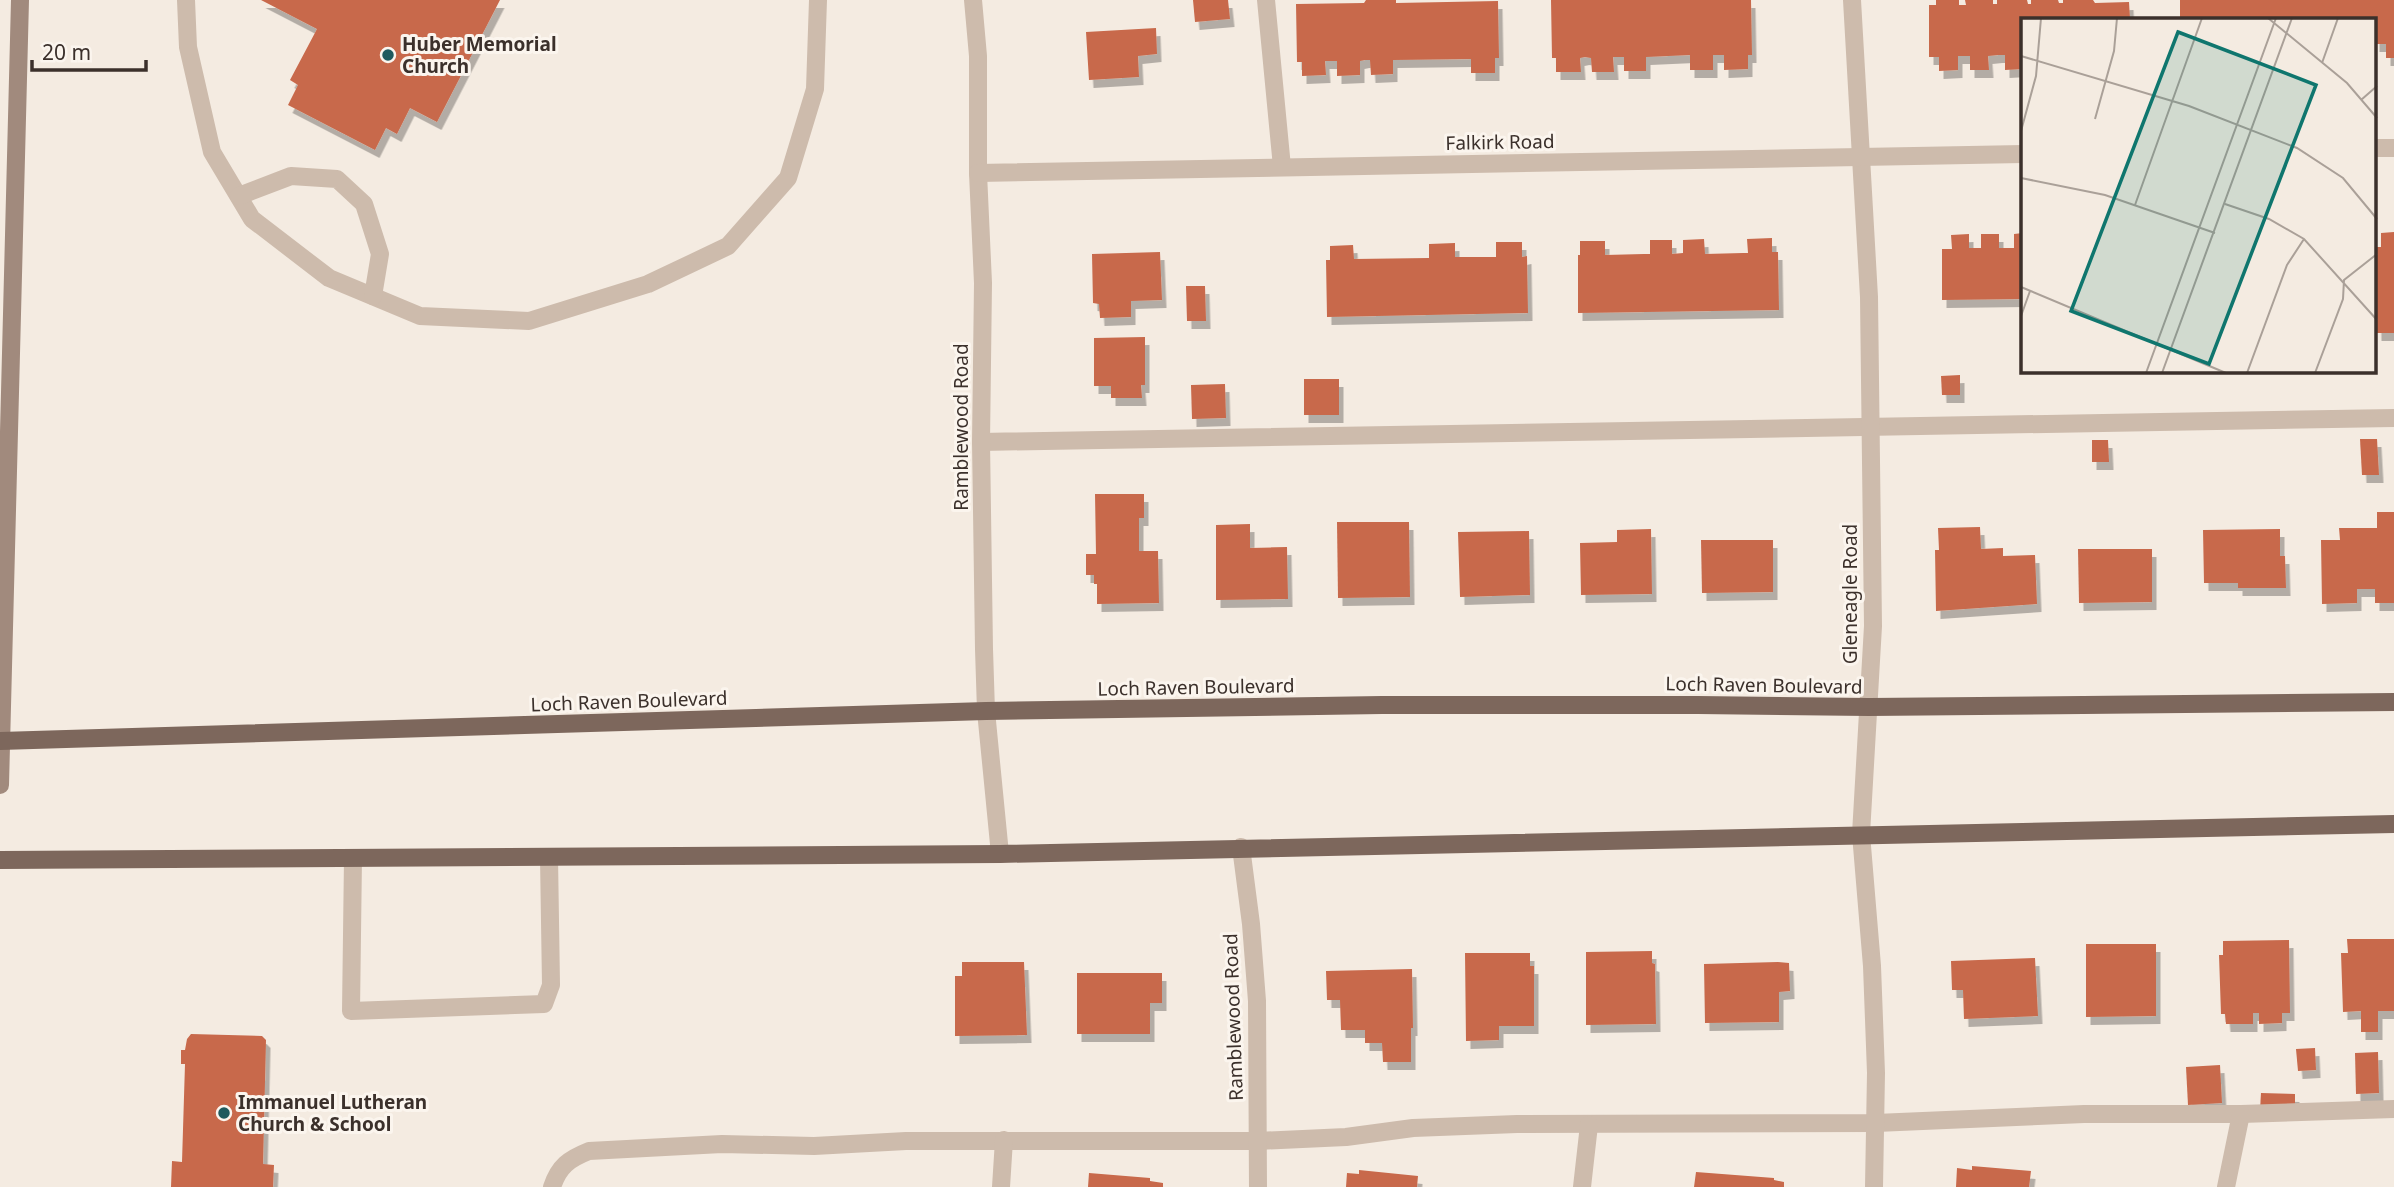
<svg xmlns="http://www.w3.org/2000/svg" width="2394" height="1187" viewBox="0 0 2394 1187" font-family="'Noto Sans',sans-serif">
<defs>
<filter id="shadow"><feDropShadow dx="4.5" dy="8" stdDeviation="0" flood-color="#0004"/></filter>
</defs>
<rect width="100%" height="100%" fill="#f4ebe1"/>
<!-- building -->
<g fill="#c8694b" filter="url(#shadow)">
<path d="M261,0H500L437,122L410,108L397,134L386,128L375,150L288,105L298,85L290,80L317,29Z"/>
<path d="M1193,0H1228L1230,19L1195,22Z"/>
<path d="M1366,0H1396V3L1498,1L1499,58H1495V73H1471V59L1393,60V74L1371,75L1370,60H1365L1360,61V75L1337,76V61H1325L1326,75L1302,76V62H1297L1296,4L1364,3Z"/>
<path d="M1551,0H1751L1752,55H1748V69L1724,70V55H1713V70H1690V55L1646,57V71H1624V57H1613L1614,72H1592L1591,58L1585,57L1580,58L1581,72H1556V58H1552Z"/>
<path d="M1936,0H1959V5H1966L1965,0H1993V4H1997V0H2027L2028,4H2031V0H2058L2059,3H2063V0H2093L2095,3L2129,2L2130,19H2023V69L2005,70V55H1998L1988,56L1989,70H1970V56H1958V70L1939,71V57H1929V5H1936Z"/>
<path d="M2180,0H2394V58H2386V44H2375V19H2180Z"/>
<path d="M1156,28L1157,54L1138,56L1139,77L1089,80L1086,32Z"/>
<path d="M2394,232V333H2377L2375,247H2381V233Z"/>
<path d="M2023,233V299L1942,300V249H1952L1951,235L1969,234V248H1981V234H1999V248H2014V234Z"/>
<path d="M1772,238V252H1778L1779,310L1578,313V255H1580V241H1605V255L1644,254H1650V240H1672V254L1683,253V240L1704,239L1705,254L1743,253H1748L1747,239Z"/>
<path d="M1496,242H1522V257L1527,256L1528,313L1327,317L1326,260H1330V246L1353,245L1354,259L1429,258V244L1455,243V257H1496Z"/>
<path d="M1160,252L1162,300L1131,301V317L1100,318L1099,304L1093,303L1092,254Z"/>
<path d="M1186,286H1205L1206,321H1187Z"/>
<path d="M1145,337V385H1141L1142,398H1111V386H1094V338Z"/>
<path d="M1960,375V395H1942L1941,376Z"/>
<rect x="1304" y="379" width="35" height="36"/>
<path d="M1225,384L1226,418L1192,419L1191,385Z"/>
<path d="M2360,439H2377L2379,475H2362Z"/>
<path d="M2092,440H2108L2109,462H2092Z"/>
<path d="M1095,494H1144V518H1139V551H1158L1159,603L1097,604V584H1094V575H1086V554H1096Z"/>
<path d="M2377,512H2394V603H2375V589H2357V603L2322,604L2321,540H2340L2339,528H2377Z"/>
<path d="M1337,522H1409L1410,597L1338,598Z"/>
<path d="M1250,524V548L1287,547L1288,599L1216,600V525Z"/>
<path d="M1980,527L1981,549L2003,548V556L2035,555L2037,604L1936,611L1935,550H1939L1938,528Z"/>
<path d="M1651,529L1652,594L1581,595L1580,543L1617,542V530Z"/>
<path d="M2280,529V556H2285L2286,588H2238V583H2204L2203,530Z"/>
<path d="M1529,531L1530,595L1460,597L1458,532Z"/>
<path d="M1701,540H1773V592L1702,593Z"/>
<path d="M2078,549H2152V602L2079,603Z"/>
<path d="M2347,939H2394V1011H2378V1032H2361V1011L2343,1012L2341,953H2348Z"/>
<path d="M2289,940L2290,1013H2282V1023L2259,1024V1013H2253V1024H2226L2225,1014H2221L2219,955H2223V941Z"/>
<path d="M2086,944H2156V1016L2086,1017Z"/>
<path d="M1652,951V963L1655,964L1656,1024L1586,1025V952Z"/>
<path d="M1465,953H1530V966H1534V1026H1499V1040L1466,1041Z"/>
<path d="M2035,958L2038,1016L1964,1019L1963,990H1952L1951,961Z"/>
<path d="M962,962H1024L1027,1035L955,1036V976H962Z"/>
<path d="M1778,962L1789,963L1790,991L1779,992V1022L1705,1023L1704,964Z"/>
<path d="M1412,969L1413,1028H1411V1062H1383L1382,1043H1365V1030H1341L1340,1000H1327L1326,971Z"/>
<path d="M1077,973H1162V1003H1150V1034H1077Z"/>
<path d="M191,1034L262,1036L266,1040L263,1164L274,1165L273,1187H171L172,1161L182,1162L185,1064H181V1050H185L187,1039Z"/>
<path d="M2315,1048L2316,1070L2298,1071L2296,1049Z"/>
<path d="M2378,1052L2379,1093L2356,1094L2355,1053Z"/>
<path d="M2220,1065L2222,1103L2188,1105L2186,1067Z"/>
<path d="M2261,1093L2295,1094V1112L2260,1110Z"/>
<path d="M1972,1166L2031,1171L2029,1187H1956L1957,1168L1972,1170Z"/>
<path d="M1359,1170L1418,1176L1417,1187H1346L1347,1173L1359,1174Z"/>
<path d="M1696,1172L1774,1178V1180L1784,1182V1187H1694Z"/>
<path d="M1089,1173L1150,1178V1181L1163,1183V1187H1088Z"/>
</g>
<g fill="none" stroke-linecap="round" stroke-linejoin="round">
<!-- service -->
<g stroke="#cdbbac" stroke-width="18">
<path d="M186,0L188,47L212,152L252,219L329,278L420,316L529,321L648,284L728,246L788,178L815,89L818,0"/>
<path d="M1266,0L1282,167"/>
<path d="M239,196L291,176L337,179L364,204L380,254L373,296"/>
<path d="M981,442L2394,418"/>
<path d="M353,858L351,1011L544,1004L551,985L549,857"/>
<path d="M552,1187C559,1166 569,1159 589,1151L722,1144L814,1146L906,1141H1257L1346,1137L1413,1128L1517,1124L1876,1123L2084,1114H2241L2394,1109"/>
<path d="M1001,1187L1004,1140"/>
<path d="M1582,1187L1589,1125"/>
<path d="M2226,1187L2241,1114"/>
</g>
<!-- minor -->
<g stroke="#cdbbac" stroke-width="18">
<path d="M973,0L978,56V173L983,283L981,442L984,649L986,711L1000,854"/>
<path d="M1852,0L1869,297L1873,626L1861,834L1872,966L1876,1073L1874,1187"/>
<path d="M2375,148H2394"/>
<path d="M978,173L2023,154"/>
<path d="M1241,847L1251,924L1257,1001L1258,1187"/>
</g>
<!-- secondary -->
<path stroke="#a18a7d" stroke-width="18" d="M0,785L20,0"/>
<!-- primary -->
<g stroke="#7d675c" stroke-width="18">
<path d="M0,741L986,711L1382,705H1698L1869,707L2394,702"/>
<path d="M0,860L1000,854L2394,824"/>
</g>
</g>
<!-- markers -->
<g fill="#1f5a5e" stroke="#fbf5ee" stroke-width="2.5">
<circle cx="388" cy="55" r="7"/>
<circle cx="224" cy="1113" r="7"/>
</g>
<g text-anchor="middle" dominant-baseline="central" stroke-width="6" stroke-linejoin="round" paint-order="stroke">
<!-- poi labels -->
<g font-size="19" font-weight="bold" fill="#3b302b" stroke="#fbf5ee" text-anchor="start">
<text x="402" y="44">Huber Memorial<tspan x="402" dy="22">Church</tspan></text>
<text x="238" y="1102">Immanuel Lutheran<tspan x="238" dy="22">Church &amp; School</tspan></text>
</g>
<!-- street labels -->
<g font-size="19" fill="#3b302b" stroke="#fbf5ee">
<text transform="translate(1500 142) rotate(-1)">Falkirk Road</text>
<text transform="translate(961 427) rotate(-90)">Ramblewood Road</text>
<text transform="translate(1850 594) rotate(-90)">Gleneagle Road</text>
<text transform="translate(1764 685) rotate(1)">Loch Raven Boulevard</text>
<text transform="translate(1196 687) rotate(-1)">Loch Raven Boulevard</text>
<text transform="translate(629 701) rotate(-2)">Loch Raven Boulevard</text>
<text transform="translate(1233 1017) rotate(-92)">Ramblewood Road</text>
</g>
</g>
<!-- overview -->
<g transform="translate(2021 18)">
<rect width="355" height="355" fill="#f4ebe1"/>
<path fill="none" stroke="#aaa098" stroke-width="2" d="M247,0L326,65L356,100M0,38L168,88L276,130L322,160L356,201M301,45L317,0M340,82L356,68M74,101L93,33L96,0M0,113L15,58L20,0M0,160L84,177L194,215M204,186L248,201L283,221L356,302M114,187L181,0M0,269L205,355M0,298L9,273M125,355L255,0M141,355L271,0M226,355L266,247L283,221M294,355L322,281L323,262L356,236"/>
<path fill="#0f766e" fill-opacity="0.15" stroke="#0f766e" stroke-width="3.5" d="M157,14L295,67L188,346L50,293Z"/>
<rect width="355" height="355" fill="none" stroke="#3b302b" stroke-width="3.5"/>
</g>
<!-- scale -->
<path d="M32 60v10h114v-10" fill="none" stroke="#3b302b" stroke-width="3.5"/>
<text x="42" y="60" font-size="21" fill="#3b302b" stroke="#fbf5ee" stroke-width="5" paint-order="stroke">20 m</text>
</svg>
